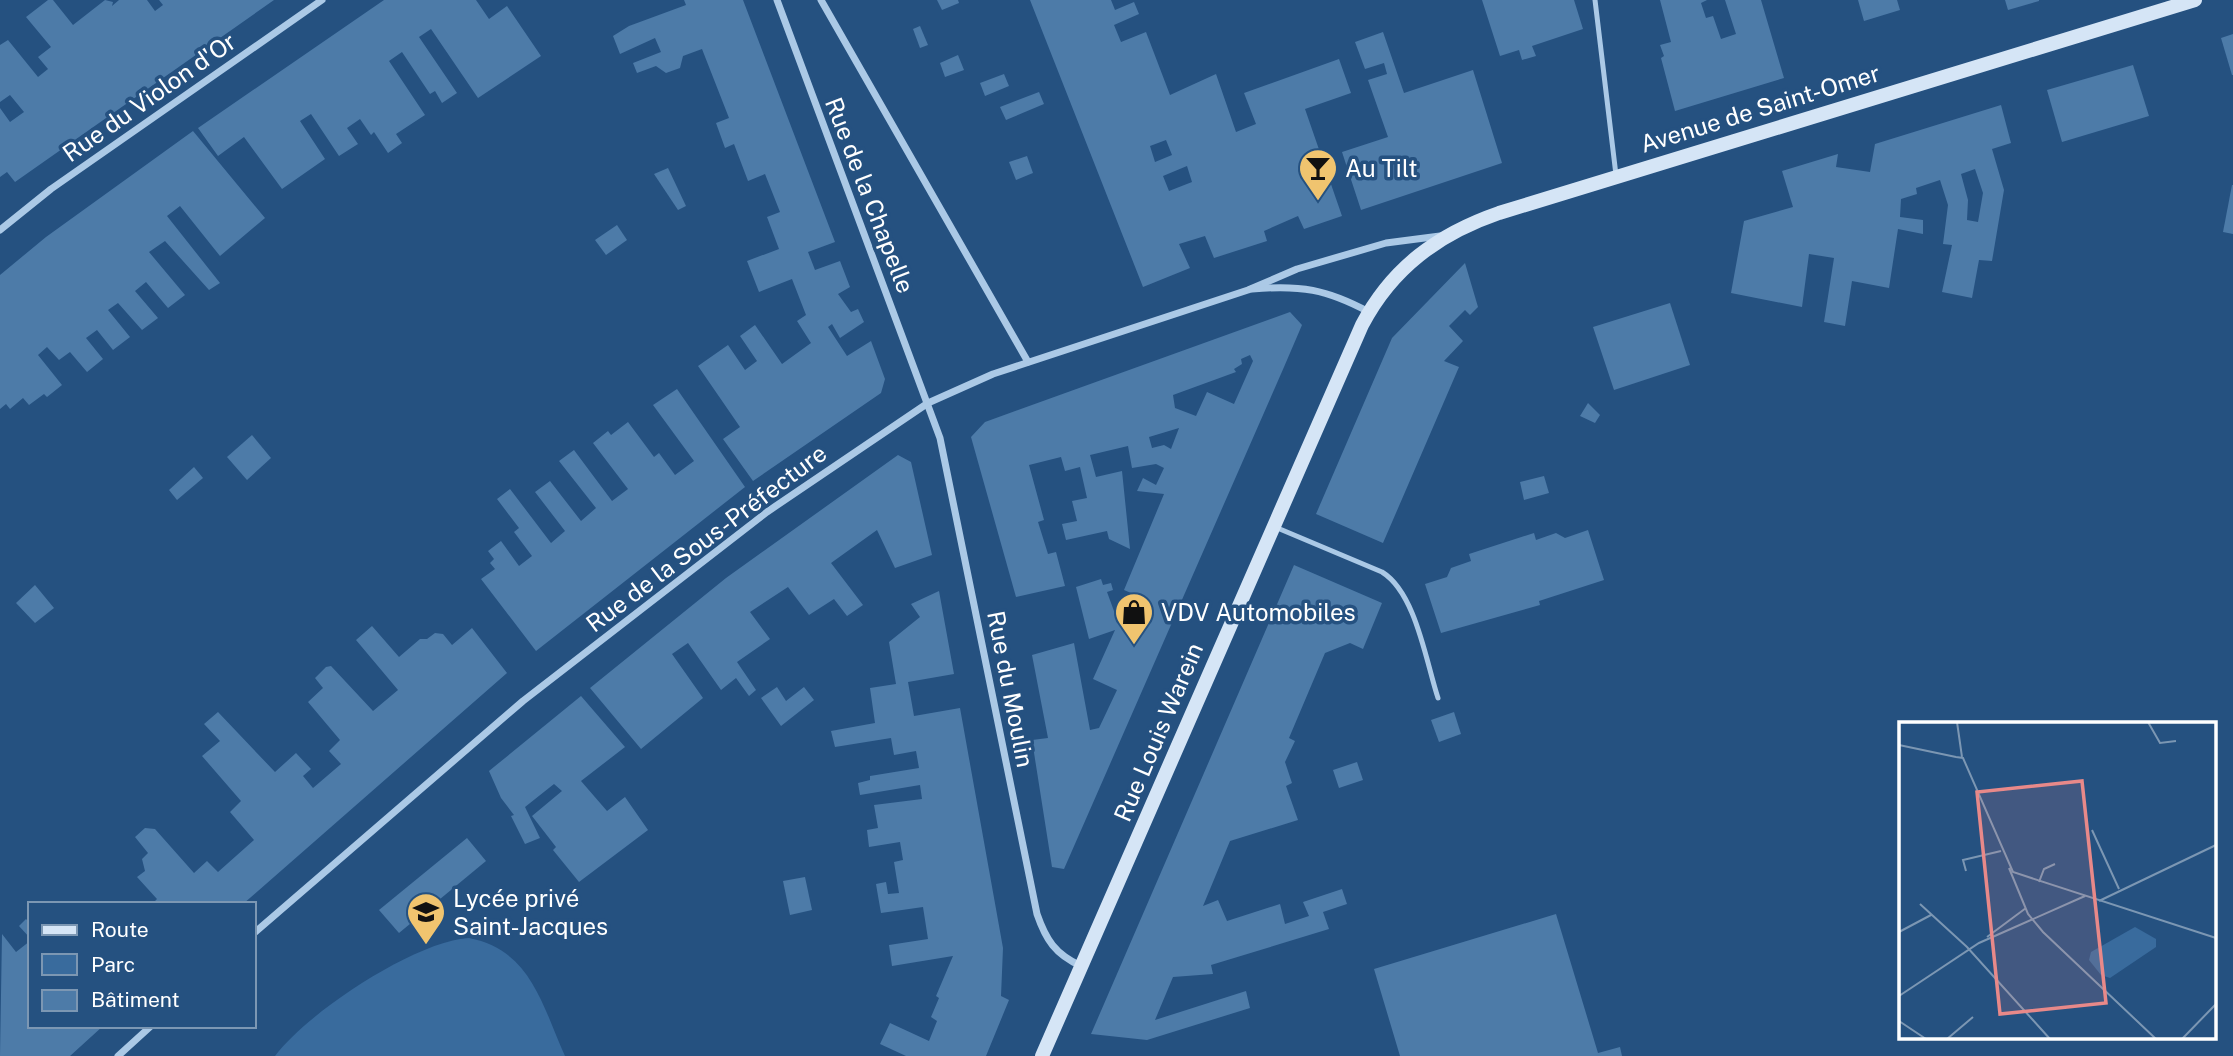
<svg xmlns="http://www.w3.org/2000/svg" width="2233" height="1056" viewBox="0 0 2233 1056" font-family="'Public Sans',sans-serif">
<rect width="100%" height="100%" fill="#255180"/>
<!-- green -->
<path fill="#396b9d" d="M469,938C531,950 542,1005 565,1056H275C307,1013 415,941 469,938Z"/>
<!-- building -->
<g fill="#4d7ba8" fill-rule="evenodd">
<path d="M48,0H53L73,25L105,0L113,2L112,6L119,0H147L155,11L163,5L159,0H274L15,182L7,172L0,177V108L10,122L24,112L10,95L0,102V45L8,40L38,77L48,69L38,57L51,47L26,17Z"/>
<path d="M384,0H476L489,19L507,6L541,56L478,98L431,29L419,37L457,93L442,103L435,91L430,94L402,52L389,61L425,115L396,134L402,143L388,153L374,132L371,135L360,119L347,128L358,144L339,156L311,114L300,121L325,159L282,189L244,137L218,156L198,128Z"/>
<path d="M684,0H743L835,242L808,252L815,270L840,261L850,287L838,294L851,312L858,309L864,322L840,338L832,324L828,327L847,356L871,341L885,379L881,393L753,481L723,439L740,427L698,366L728,345L745,370L757,361L740,336L755,325L782,364L811,343L797,321L806,315L792,279L759,292L747,261L779,249L767,217L780,212L765,174L748,181L734,144L725,148L716,123L729,118L702,49L683,56L680,68L666,73L656,66L637,73L633,63L661,52L655,38L620,54L613,36L629,26L686,5Z"/>
<path d="M937,0H958L959,3L942,10Z"/>
<path d="M1030,0H1111L1115,10L1134,2L1139,14L1114,25L1121,42L1146,32L1170,95L1216,74L1236,132L1256,124L1244,93L1339,59L1351,93L1305,109L1342,216L1304,229L1298,216L1264,231L1267,241L1214,258L1205,236L1179,244L1190,268L1143,287ZM1166,140L1172,155L1155,162L1150,146ZM1187,166L1192,182L1169,191L1163,176Z"/>
<path d="M1482,0H1574L1583,29L1532,46L1536,56L1522,60L1519,50L1500,56Z"/>
<path d="M1660,0H1707L1701,3L1706,18L1713,16L1721,39L1736,34L1725,0H1761L1784,78L1675,111L1661,58L1664,56L1660,45L1671,42Z"/>
<path d="M1858,0H1897L1900,10L1864,21Z"/>
<path d="M2005,0H2039V1L2008,10Z"/>
<path d="M920,26L928,45L920,48L913,29Z"/>
<path d="M1383,32L1404,93L1473,70L1502,163L1361,210L1342,152L1388,137L1368,80L1387,74L1384,63L1365,69L1355,42Z"/>
<path d="M2233,34V75H2232L2221,38Z"/>
<path d="M958,55L964,70L945,77L940,63Z"/>
<path d="M2133,65L2149,116L2062,142L2047,90Z"/>
<path d="M1004,74L1009,86L985,96L980,83Z"/>
<path d="M1039,92L1044,104L1006,120L1000,107Z"/>
<path d="M2001,105L2011,143L1992,149L2004,190L1992,261L1979,260L1972,298L1942,292L1952,245L1943,244L1948,205L1940,180L1916,188L1917,194L1901,199L1900,217L1923,220V234L1898,229L1889,288L1852,281L1845,326L1824,322L1834,258L1809,254L1802,307L1731,293L1744,221L1793,207L1782,171L1838,154L1836,167L1870,172L1875,144ZM1975,169L1983,193L1978,222L1967,220L1968,200L1961,174Z"/>
<path d="M193,131L265,218L220,256L180,206L167,216L220,283L209,290L165,241L149,252L185,295L168,308L146,282L135,291L158,318L142,330L118,303L108,310L130,337L113,350L97,330L86,338L103,359L87,372L70,352L59,360L47,347L38,355L62,385L47,397L44,394L29,405L23,398L10,409L6,404L0,409V275L46,237Z"/>
<path d="M1027,156L1033,173L1016,180L1009,162Z"/>
<path d="M668,168L686,206L678,210L654,174Z"/>
<path d="M2232,185H2233V234L2223,232Z"/>
<path d="M617,225L627,240L606,255L595,240Z"/>
<path d="M1465,263L1478,307L1470,315L1465,310L1449,326L1463,341L1444,361L1459,367L1383,543L1316,514L1392,338Z"/>
<path d="M1670,303L1690,365L1614,390L1593,327Z"/>
<path d="M1290,312L1302,325L1284,367L1064,869L1052,867L1032,740L1048,738L1032,655L1074,643L1090,730L1099,728L1117,690L1093,679L1115,630L1089,639L1076,587L1101,579L1103,585L1111,583L1113,590L1107,592L1118,622L1131,593L1124,590L1164,494L1137,491L1143,478L1156,485L1164,468L1156,464L1132,468L1128,446L1090,455L1096,477L1122,471L1130,549L1109,539L1107,531L1066,540L1062,524L1077,521L1072,501L1087,498L1080,467L1065,471L1061,457L1029,465L1044,520L1038,522L1048,554L1056,552L1065,586L1016,597L971,437L985,422ZM1250,355L1253,361L1234,404L1207,392L1196,416L1175,408L1173,395L1236,372L1234,369L1242,364L1241,359ZM1179,428L1171,449L1164,445L1152,448L1149,437Z"/>
<path d="M677,389L745,487L536,651L481,579L495,569L490,563L494,559L488,551L501,541L519,566L532,556L514,532L519,528L497,499L510,489L551,543L565,531L535,492L550,481L581,521L596,508L559,461L574,450L612,501L628,489L593,443L608,431L611,435L628,422L654,457L659,453L675,475L694,461L653,405Z"/>
<path d="M1588,403L1600,415L1595,423L1580,416Z"/>
<path d="M252,435L271,458L247,480L227,457Z"/>
<path d="M898,455L911,462L932,555L895,568L877,530L831,563L863,605L847,616L834,599L809,615L788,587L750,612L770,639L737,662L756,690L749,696L736,678L721,690L688,643L672,654L703,698L641,749L590,688L726,578Z"/>
<path d="M194,467L203,478L177,500L169,490Z"/>
<path d="M1544,476L1549,493L1524,500L1520,482Z"/>
<path d="M1588,530L1604,580L1539,601L1540,605L1441,633L1425,584L1447,577L1451,568L1471,561L1469,554L1534,533L1536,540L1556,533L1565,538Z"/>
<path d="M1294,565L1382,603L1363,649L1350,643L1325,653L1289,738L1295,741L1285,762L1292,783L1286,786L1298,820L1230,841L1203,906L1218,900L1227,921L1280,904L1285,924L1309,916L1303,902L1342,889L1347,904L1323,912L1329,929L1211,965L1213,974L1173,977L1155,1020L1246,991L1250,1008L1147,1040L1091,1034Z"/>
<path d="M35,585L54,608L35,623L16,603Z"/>
<path d="M939,591L954,674L908,682L914,716L960,708L1003,948L1001,996L1009,1000L986,1056H906L880,1044L890,1023L929,1041L937,1021L931,1017L939,998L936,996L953,956L892,966L889,945L928,939L923,907L881,913L878,896L876,884L886,882L888,894L899,893L894,862L903,860L900,842L869,847L867,830L878,828L874,805L922,799L920,785L860,795L858,783L870,780V776L919,768L916,751L894,755L891,738L835,747L831,731L875,723L870,688L896,684L889,642L920,617L911,604Z"/>
<path d="M372,626L399,657L420,639H427L435,633L443,634L452,645L472,628L507,673L243,904H152L157,899L137,877L145,871L142,859L148,853L135,837L145,828L155,829L194,873L207,861L218,872L254,840L230,812L241,801L202,756L220,741L204,724L218,712L275,772L296,753L311,769L303,776L313,788L341,764L329,751L340,740L308,702L323,688L315,678L326,667L331,666L373,711L398,690L356,640Z"/>
<path d="M777,687L786,701L804,687L814,700L781,726L761,698Z"/>
<path d="M581,696L625,747L581,781L607,811L625,797L648,830L579,882L553,850L556,847L532,816L562,791L554,784L525,807L540,838L525,844L511,816L514,815L501,798L489,771Z"/>
<path d="M1454,712L1461,734L1439,742L1431,720Z"/>
<path d="M1357,762L1363,780L1339,788L1333,770Z"/>
<path d="M467,838L486,861L399,933L379,910Z"/>
<path d="M805,877L812,910L790,915L783,881Z"/>
<path d="M1556,914L1598,1053L1620,1047L1622,1056H1400L1374,969Z"/>
<path d="M26,919L30,923V938L19,926Z"/>
<path d="M2,934L16,952L30,941V1026H103L70,1056H0Z"/>
</g>
<g fill="none" stroke-linecap="round" stroke-linejoin="round">
<!-- lane -->
<g stroke="#abc9e6" stroke-width="5">
<path d="M1595,0L1616,175"/>
<path d="M1275,527L1382,572C1416,593 1426,662 1438,698"/>
</g>
<!-- street -->
<g stroke="#abc9e6" stroke-width="7">
<path d="M777,0L940,438L1037,914C1046,940 1055,954 1081,966"/>
<path d="M821,0L1028,362"/>
<path d="M0,230L51,189L322,0"/>
<path d="M1252,289C1301,285 1326,289 1369,312"/>
<path d="M254,933L523,701L767,512L928,403L993,374L1248,290L1297,269L1386,243L1440,236"/>
<path d="M118,1056L151,1026"/>
</g>
<!-- secondary -->
<path stroke="#d5e5f6" stroke-width="14" d="M1042,1056L1362,325C1392,268 1438,234 1499,213L2195,0"/>
</g>
<!-- icons -->
<defs>
<symbol id="bar-pin" viewBox="-11 -11 22 30"><path d="M0 17L-7.5 6A9.5 9.5 0 1 1 7.5 6Z" fill="#f0c46f" stroke="#255180"/><path d="M-6-5H6L.8 .8V4.5H3.5V6h-7V4.5H-.8V.8Z" fill="#111"/></symbol>
<symbol id="shop-pin" viewBox="-11 -11 22 30"><path d="M0 17L-7.5 6A9.5 9.5 0 1 1 7.5 6Z" fill="#f0c46f" stroke="#255180"/><path d="M-5-2.5h2.3a2.7 3.5 0 0 1 5.4 0H5L5.5 6h-11ZM-1.5-2.5h3a1.5 2.3 0 0 0-3 0Z" fill="#111"/></symbol>
<symbol id="school-pin" viewBox="-11 -11 22 30"><path d="M0 17L-7.5 6A9.5 9.5 0 1 1 7.5 6Z" fill="#f0c46f" stroke="#255180"/><path d="M0-5L7-2L0 1L-7-2ZM-4 1L0 2.5L4 1V4Q0 6-4 4Z" fill="#111"/></symbol>
</defs>
<g fill-rule="evenodd">
<use href="#bar-pin" x="1296" y="146" width="44" height="60"/>
<use href="#shop-pin" x="1112" y="590" width="44" height="60"/>
<use href="#school-pin" x="404" y="890" width="44" height="60"/>
</g>
<g text-anchor="middle" dominant-baseline="central" stroke-width="7" stroke-linejoin="round" paint-order="stroke">
<!-- street labels -->
<g font-size="24" fill="#fff" stroke="#255180">
<text transform="translate(149 97) rotate(-35)">Rue du Violon d'Or</text>
<text transform="translate(1760 108) rotate(-17)">Avenue de Saint-Omer</text>
<text transform="translate(870 195) rotate(69)">Rue de la Chapelle</text>
<text transform="translate(706 538) rotate(-37)">Rue de la Sous-Préfecture</text>
<text transform="translate(1011 689) rotate(79)">Rue du Moulin</text>
<text transform="translate(1158 732) rotate(-67)">Rue Louis Warein</text>
</g>
<!-- poi labels -->
<g font-size="24" fill="#fff" stroke="#255180" text-anchor="start">
<text x="1345" y="168">Au Tilt</text>
<text x="1161" y="612">VDV Automobiles</text>
<text x="453" y="898">Lycée privé<tspan x="453" dy="28">Saint-Jacques</tspan></text>
</g>
</g>
<!-- overview -->
<g transform="translate(1899 722)">
<rect width="317" height="317" fill="#255180"/>
<path d="M236,205L257,217V225L211,256L202,253L190,238L192,230Z" fill="#396b9d"/>
<path fill="none" stroke="#7c97b3" stroke-width="2" d="M58,0L63,35M249,0L261,21L277,19M0,23L57,35M57,35L64,36L114,150L317,216M193,108L220,167M110,146L129,192L144,210L257,317M67,149L64,138L102,129M140,160L145,147L156,142M200,179L317,123M21,182L68,225L151,317M0,210L32,193M88,215L127,186M0,274L80,221L186,174M0,299L27,317M48,317L74,295M283,317L317,282"/>
<path fill="#e88989" fill-opacity="0.15" stroke="#e88989" stroke-width="3.5" d="M183,59L207,281L101,292L78,70Z"/>
<rect width="317" height="317" fill="none" stroke="#fff" stroke-width="3.5"/>
</g>
<!-- legend -->
<rect x="28" y="902" width="228" height="126" fill="#255180" stroke="#7c97b3" stroke-width="2"/>
<rect x="42" y="925" width="35" height="10" fill="#d5e5f6" stroke="#7c97b3" stroke-width="2"/>
<text x="91" y="937" font-size="21" fill="#ffffff">Route</text>
<rect x="42" y="954" width="35" height="21" fill="#396b9d" stroke="#7c97b3" stroke-width="2"/>
<text x="91" y="972" font-size="21" fill="#ffffff">Parc</text>
<rect x="42" y="990" width="35" height="21" fill="#4d7ba8" stroke="#7c97b3" stroke-width="2"/>
<text x="91" y="1007" font-size="21" fill="#ffffff">Bâtiment</text>
</svg>
